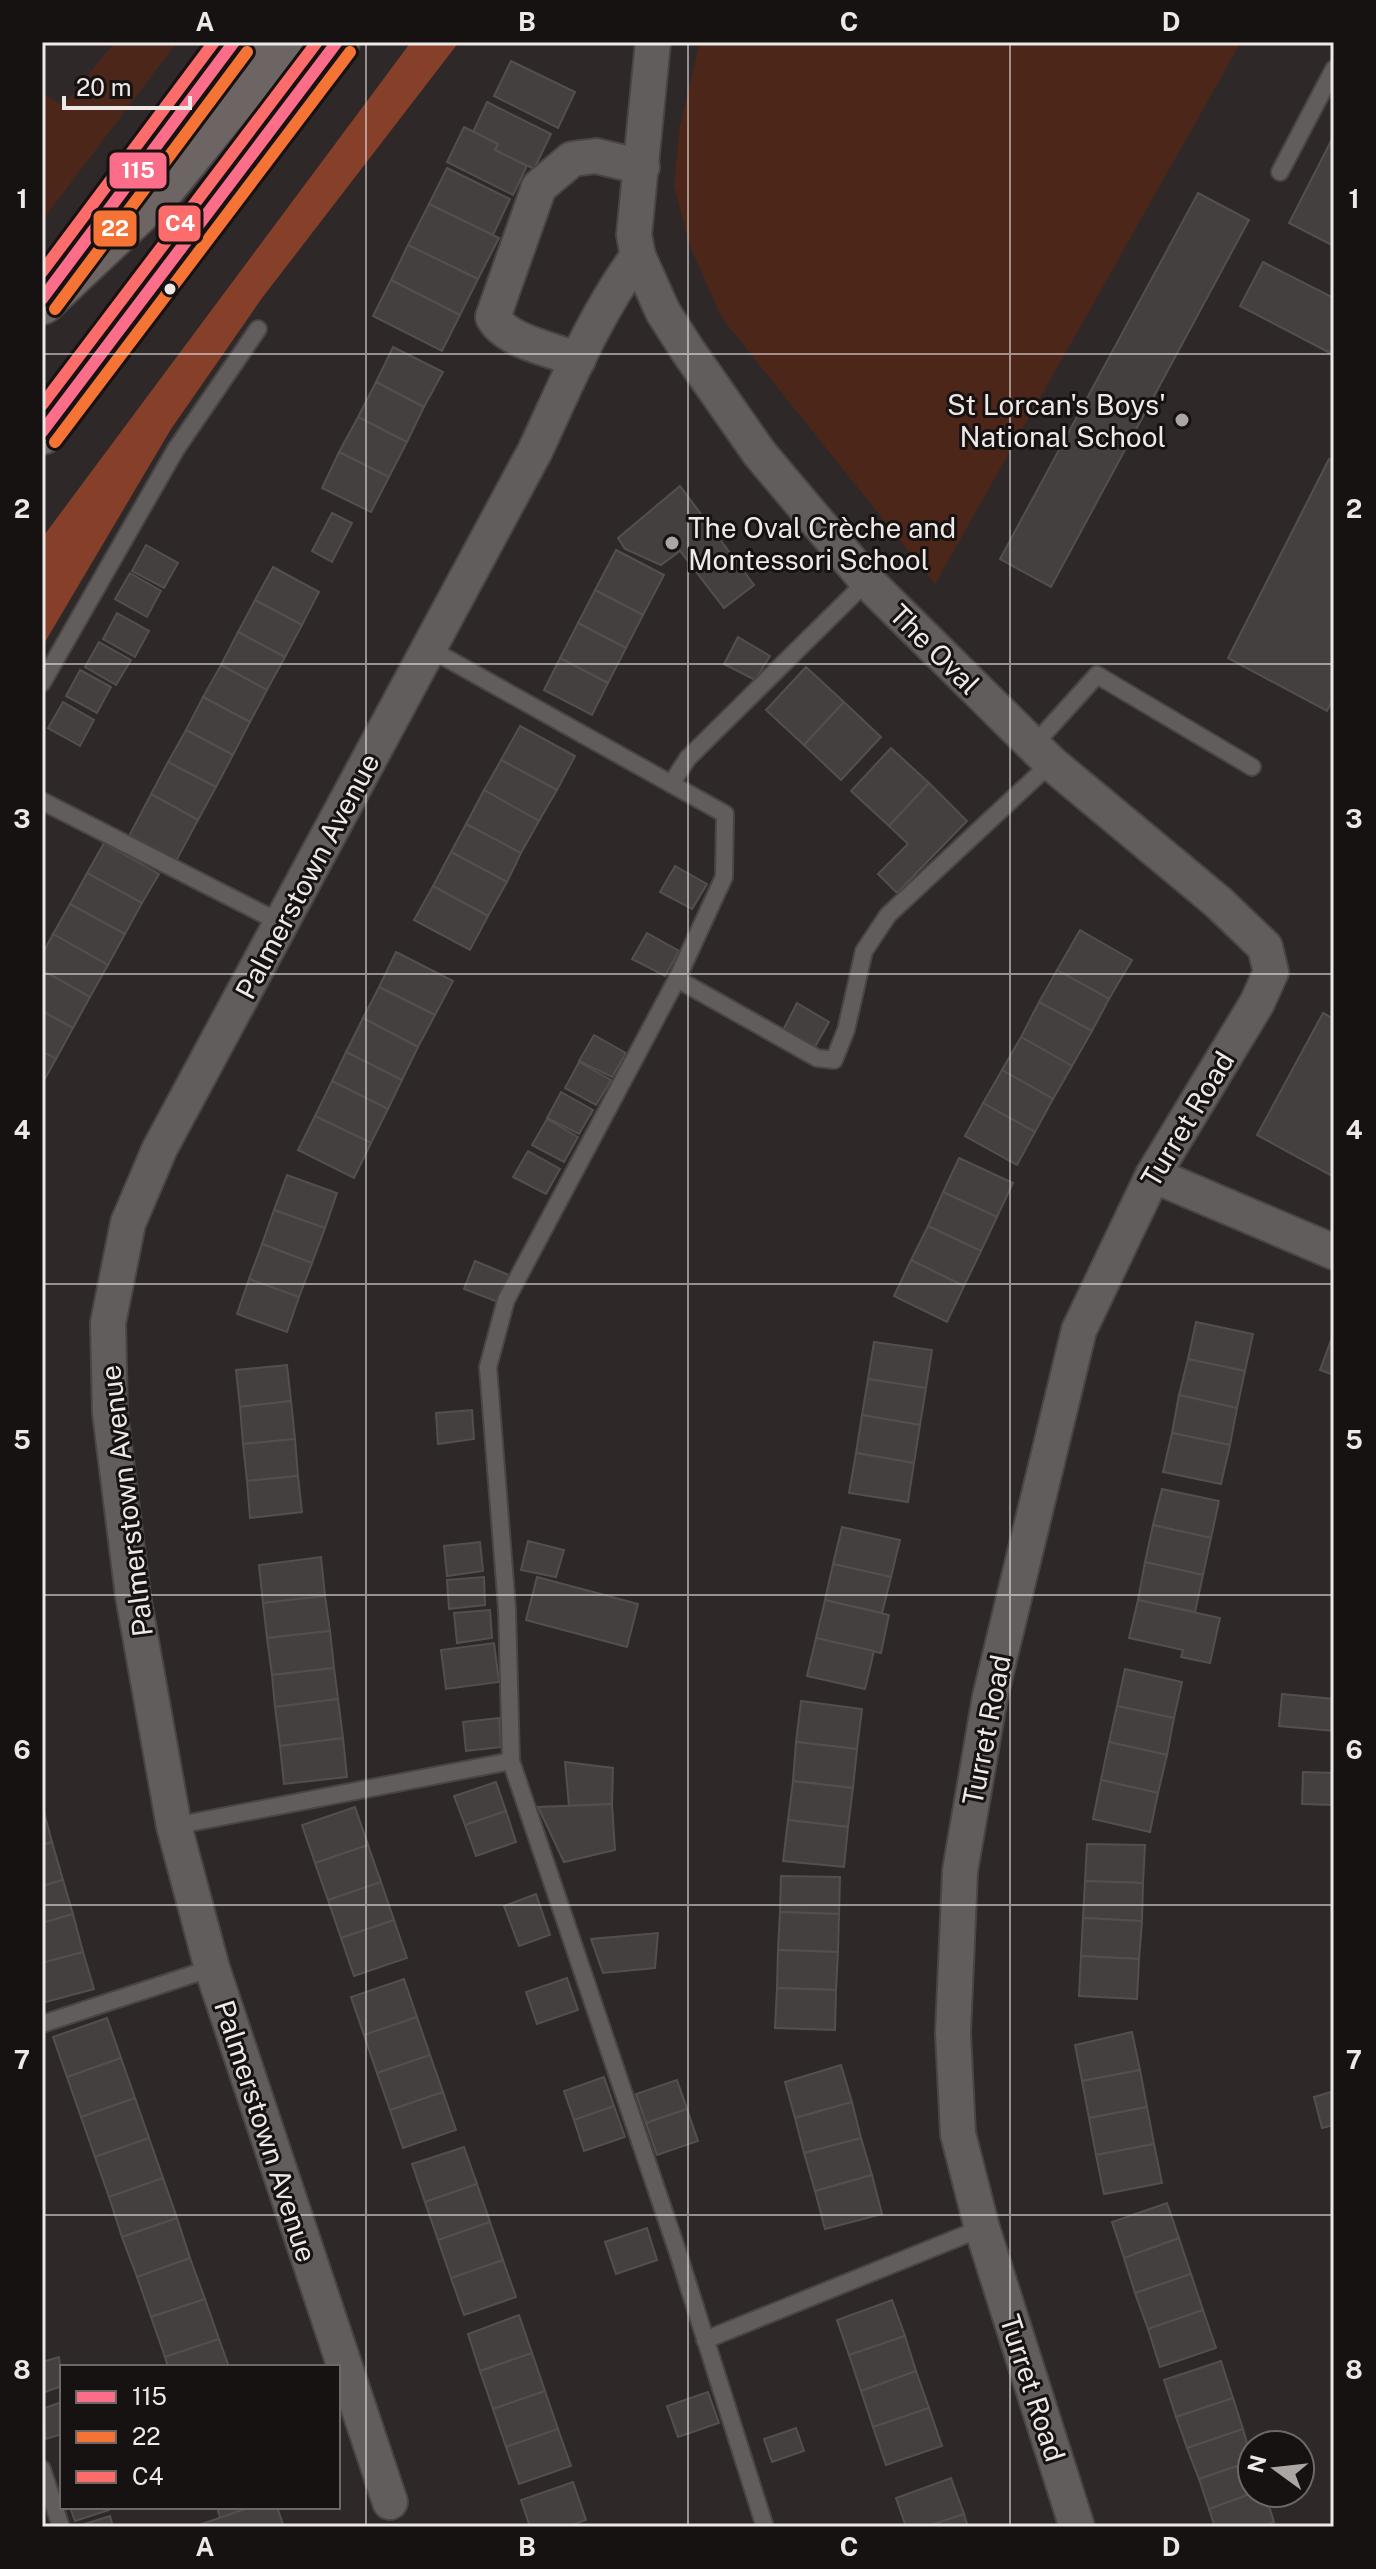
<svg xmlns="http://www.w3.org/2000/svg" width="1376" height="2569" viewBox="0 0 1376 2569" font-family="'Public Sans',sans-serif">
<rect width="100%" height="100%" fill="#2e2928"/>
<!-- green -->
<g fill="#4d261a">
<path d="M115,42H177L42,221V93L63,106Z"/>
<path d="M700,42H1241L935,584L722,318L690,246L674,186L680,126Z"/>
</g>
<!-- forest -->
<path fill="#864029" d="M411,42H459L262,298L171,429L42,647V538Z"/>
<!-- building -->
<g fill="#44403f" stroke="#534f4e" stroke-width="2">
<path d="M511,61L575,92L558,128L494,96Z"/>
<path d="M487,102L551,134L534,169L495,150L498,144L473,132Z"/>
<path d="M464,127L498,144L495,150L527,166L513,195L447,162Z"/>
<path d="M1332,139L1334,140V246L1289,223Z"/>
<path d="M447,168L510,199L493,235L429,204Z"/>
<path d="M1198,193L1249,220L1051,587L1000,559Z"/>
<path d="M429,204L499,238L478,279L408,245Z"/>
<path d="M408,245L478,279L460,315L391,280Z"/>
<path d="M1263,262L1334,298V355L1240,306Z"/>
<path d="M391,280L460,315L442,351L373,316Z"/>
<path d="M393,347L443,372L424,407L376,382Z"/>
<path d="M376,382L424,407L407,442L358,417Z"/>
<path d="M358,417L407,442L389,477L339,452Z"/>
<path d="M339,452L389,477L371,512L322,488Z"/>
<path d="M1329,459L1334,462V697L1327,711L1228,658Z"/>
<path d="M680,486L754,585L724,608L680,551L661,565L625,549L618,538Z"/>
<path d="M332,513L352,523L332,562L312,551Z"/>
<path d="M146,545L178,563L164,588L132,571Z"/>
<path d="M616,550L664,575L643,615L595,590Z"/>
<path d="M273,567L319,592L302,625L255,600Z"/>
<path d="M130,573L161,591L147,617L115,599Z"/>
<path d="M595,590L643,615L626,648L578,623Z"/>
<path d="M255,600L302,625L285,657L238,632Z"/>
<path d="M117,613L149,631L135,657L103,639Z"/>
<path d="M578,623L626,648L608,683L560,658Z"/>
<path d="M238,632L285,657L267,690L221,665Z"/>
<path d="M738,637L770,656L755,680L724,664Z"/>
<path d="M99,642L131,660L116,685L85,667Z"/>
<path d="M560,658L608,683L592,715L544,690Z"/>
<path d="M221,665L267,690L250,722L203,697Z"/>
<path d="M806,667L844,702L804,745L766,710Z"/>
<path d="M80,670L111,687L97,713L66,696Z"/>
<path d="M203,697L250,722L233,755L186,730Z"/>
<path d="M63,702L94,720L80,746L48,728Z"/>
<path d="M844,702L881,737L841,780L804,745Z"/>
<path d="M520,726L575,756L557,790L501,760Z"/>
<path d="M186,730L233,755L216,787L168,762Z"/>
<path d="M891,748L929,783L889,826L851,791Z"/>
<path d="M501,760L557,790L539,821L484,790Z"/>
<path d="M168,762L216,787L198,820L151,794Z"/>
<path d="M929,783L967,821L897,893L878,874L908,844L889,826Z"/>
<path d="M484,790L539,821L521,853L466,824Z"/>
<path d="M151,794L198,820L175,863L128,838Z"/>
<path d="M466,824L521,853L507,882L451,852Z"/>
<path d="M104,843L159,874L142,903L87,873Z"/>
<path d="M451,852L507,882L488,916L433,886Z"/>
<path d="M675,866L707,884L692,909L660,892Z"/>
<path d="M87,873L142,903L125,934L70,904Z"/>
<path d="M433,886L488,916L470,950L414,920Z"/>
<path d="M70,904L125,934L108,965L53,934Z"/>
<path d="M1080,930L1132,960L1109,999L1057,970Z"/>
<path d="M647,933L679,951L665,976L632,959Z"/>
<path d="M53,934L108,965L90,997L42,970V955Z"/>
<path d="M396,952L453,981L435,1015L379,987Z"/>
<path d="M42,970L90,997L73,1028L42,1011Z"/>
<path d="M1057,970L1109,999L1092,1031L1039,1002Z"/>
<path d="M379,987L435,1015L418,1047L363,1018Z"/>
<path d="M1039,1002L1092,1031L1072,1066L1021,1037Z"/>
<path d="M797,1003L829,1022L815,1047L783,1030Z"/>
<path d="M42,1011L73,1028L56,1059L42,1051Z"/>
<path d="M1323,1013L1334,1019V1177L1257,1135Z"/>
<path d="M363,1018L418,1047L402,1080L346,1052Z"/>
<path d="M594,1035L626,1053L612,1077L579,1061Z"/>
<path d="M1021,1037L1072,1066L1053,1099L1002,1070Z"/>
<path d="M42,1051L56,1059L42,1084Z"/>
<path d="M346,1052L402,1080L388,1109L332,1081Z"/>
<path d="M579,1062L611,1080L596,1105L565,1088Z"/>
<path d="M1002,1070L1053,1099L1035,1132L983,1103Z"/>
<path d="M332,1081L388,1109L371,1143L315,1116Z"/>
<path d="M561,1092L593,1110L579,1134L547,1118Z"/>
<path d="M983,1103L1035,1132L1017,1165L965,1136Z"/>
<path d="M315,1116L371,1143L354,1178L298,1150Z"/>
<path d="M547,1119L578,1137L564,1162L532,1145Z"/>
<path d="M528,1151L560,1169L546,1194L513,1177Z"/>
<path d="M959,1158L1013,1183L997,1217L943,1192Z"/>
<path d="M287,1175L337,1193L325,1228L274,1210Z"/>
<path d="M943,1192L997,1217L981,1251L928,1226Z"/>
<path d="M274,1210L325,1228L312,1263L262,1244Z"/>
<path d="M928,1226L981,1251L964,1286L911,1260Z"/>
<path d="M262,1244L312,1263L299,1297L249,1279Z"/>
<path d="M911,1260L964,1286L947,1322L894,1296Z"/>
<path d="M475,1261L509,1275L498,1302L464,1289Z"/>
<path d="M249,1279L299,1297L287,1332L237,1314Z"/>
<path d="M1196,1322L1253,1334L1245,1371L1188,1359Z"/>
<path d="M1333,1335L1334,1336V1375L1320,1370Z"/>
<path d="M874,1342L932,1350L926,1388L868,1379Z"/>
<path d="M1188,1359L1245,1371L1237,1408L1179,1395Z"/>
<path d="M287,1365L291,1401L240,1407L236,1370Z"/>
<path d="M868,1379L926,1388L920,1425L862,1415Z"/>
<path d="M1179,1395L1237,1408L1230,1445L1172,1433Z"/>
<path d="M291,1401L295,1439L243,1444L240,1407Z"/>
<path d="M472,1410L474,1439L438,1444L436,1413Z"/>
<path d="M862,1415L920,1425L914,1463L856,1453Z"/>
<path d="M1172,1433L1230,1445L1221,1484L1163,1472Z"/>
<path d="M295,1439L298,1476L247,1481L243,1444Z"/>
<path d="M856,1453L914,1463L908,1502L849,1493Z"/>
<path d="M298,1476L302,1512L250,1518L247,1481Z"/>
<path d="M1162,1489L1219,1501L1211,1538L1153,1525Z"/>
<path d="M1153,1525L1211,1538L1203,1575L1145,1562Z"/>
<path d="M842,1527L900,1540L891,1577L833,1564Z"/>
<path d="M528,1541L564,1550L556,1577L521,1570Z"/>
<path d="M480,1542L483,1571L447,1576L444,1546Z"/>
<path d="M321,1557L325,1596L263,1603L259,1565Z"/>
<path d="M1145,1562L1203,1575L1195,1612L1138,1600Z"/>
<path d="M833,1564L891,1577L882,1613L825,1600Z"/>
<path d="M484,1577L485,1605L449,1609L447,1580Z"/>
<path d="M537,1577L638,1604L627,1647L526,1620Z"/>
<path d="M325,1596L330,1631L267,1638L263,1603Z"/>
<path d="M825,1600L889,1615L881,1653L816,1638Z"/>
<path d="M1138,1600L1220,1618L1210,1663L1181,1657L1183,1650L1129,1638Z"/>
<path d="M490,1610L492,1638L457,1643L454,1613Z"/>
<path d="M330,1631L334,1668L272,1675L267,1638Z"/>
<path d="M816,1638L874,1651L865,1689L807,1676Z"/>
<path d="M494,1643L499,1682L446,1689L441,1650Z"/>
<path d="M334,1668L338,1699L275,1707L272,1675Z"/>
<path d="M1125,1669L1182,1682L1174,1718L1117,1706Z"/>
<path d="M1282,1694L1334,1699V1731L1279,1726Z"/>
<path d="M338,1699L343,1738L280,1746L275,1707Z"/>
<path d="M801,1701L862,1709L857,1749L796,1742Z"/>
<path d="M1117,1706L1174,1718L1167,1755L1109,1742Z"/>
<path d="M499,1718L501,1747L466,1751L463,1722Z"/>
<path d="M343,1738L347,1777L284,1784L280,1746Z"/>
<path d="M796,1742L857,1749L853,1788L793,1781Z"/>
<path d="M1109,1742L1167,1755L1158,1793L1101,1780Z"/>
<path d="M565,1762L613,1768L612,1804L569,1806Z"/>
<path d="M1303,1772L1334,1773V1805L1302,1804Z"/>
<path d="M1101,1780L1158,1793L1150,1832L1093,1819Z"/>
<path d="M793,1781L853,1788L848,1827L788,1820Z"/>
<path d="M496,1782L506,1811L465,1825L454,1796Z"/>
<path d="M612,1804L615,1850L564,1862L538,1807Z"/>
<path d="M42,1805L52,1842L42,1845Z"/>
<path d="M355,1807L368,1845L315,1863L302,1825Z"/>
<path d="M506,1811L516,1842L476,1856L465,1825Z"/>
<path d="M788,1820L848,1827L844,1867L783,1861Z"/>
<path d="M52,1842L63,1880L42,1886V1845Z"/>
<path d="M1087,1844L1145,1845L1143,1883L1085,1881Z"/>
<path d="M368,1845L381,1882L328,1900L315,1863Z"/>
<path d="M781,1876L840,1877L839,1914L780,1912Z"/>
<path d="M63,1880L73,1914L42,1923V1886Z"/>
<path d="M1085,1881L1143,1883L1142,1921L1083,1918Z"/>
<path d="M381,1882L394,1920L341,1938L328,1900Z"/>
<path d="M536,1894L550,1935L519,1946L504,1906Z"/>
<path d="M780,1912L839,1914L838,1952L778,1950Z"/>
<path d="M73,1914L83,1952L42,1963V1923Z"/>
<path d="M1083,1918L1142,1921L1139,1959L1081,1956Z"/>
<path d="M394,1920L407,1958L354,1976L341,1938Z"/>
<path d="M658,1933L655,1968L603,1973L591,1939Z"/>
<path d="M778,1950L838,1952L836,1990L777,1988Z"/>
<path d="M83,1952L94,1989L42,2003V1963Z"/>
<path d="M1081,1956L1139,1959L1137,1999L1079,1996Z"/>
<path d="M567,1978L578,2010L537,2024L526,1992Z"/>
<path d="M404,1979L417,2017L364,2035L351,1997Z"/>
<path d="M777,1988L836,1990L835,2030L775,2028Z"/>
<path d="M417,2017L430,2055L377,2073L364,2035Z"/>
<path d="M107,2018L121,2058L67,2077L53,2037Z"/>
<path d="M1132,2032L1140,2070L1082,2081L1075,2045Z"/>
<path d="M430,2055L443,2092L390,2110L377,2073Z"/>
<path d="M121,2058L135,2098L81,2117L67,2077Z"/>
<path d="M841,2065L852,2102L795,2118L785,2082Z"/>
<path d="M1140,2070L1147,2107L1089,2118L1082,2081Z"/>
<path d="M604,2077L614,2106L574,2120L564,2091Z"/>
<path d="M677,2080L687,2109L646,2123L636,2094Z"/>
<path d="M1334,2091V2125L1322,2128L1314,2097Z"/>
<path d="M443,2092L456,2130L403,2148L390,2110Z"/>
<path d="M135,2098L149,2138L95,2157L81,2117Z"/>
<path d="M852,2102L861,2138L804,2153L795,2118Z"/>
<path d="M614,2106L625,2137L584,2151L574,2120Z"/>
<path d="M1147,2107L1154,2144L1096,2155L1089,2118Z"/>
<path d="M687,2109L698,2141L657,2155L646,2123Z"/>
<path d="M149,2138L163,2178L109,2197L95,2157Z"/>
<path d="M861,2138L872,2175L815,2191L804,2153Z"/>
<path d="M1154,2144L1162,2183L1104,2194L1096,2155Z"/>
<path d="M464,2147L477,2184L425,2202L412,2164Z"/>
<path d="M872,2175L882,2214L825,2229L815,2191Z"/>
<path d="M163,2178L177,2218L122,2237L109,2197Z"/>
<path d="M477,2184L490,2222L438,2240L425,2202Z"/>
<path d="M1167,2203L1179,2238L1124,2258L1112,2222Z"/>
<path d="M177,2218L190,2258L137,2277L122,2237Z"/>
<path d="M490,2222L503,2260L451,2278L438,2240Z"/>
<path d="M647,2228L657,2260L616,2274L605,2242Z"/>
<path d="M1179,2238L1191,2274L1135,2293L1124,2258Z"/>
<path d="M190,2258L205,2299L151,2317L137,2277Z"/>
<path d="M503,2260L516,2297L464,2315L451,2278Z"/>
<path d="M1191,2274L1203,2310L1148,2329L1135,2293Z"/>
<path d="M205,2299L219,2339L165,2357L151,2317Z"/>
<path d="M892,2300L905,2336L849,2355L837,2320Z"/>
<path d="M1203,2310L1216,2348L1160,2367L1148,2329Z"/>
<path d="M519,2315L532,2353L480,2371L468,2334Z"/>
<path d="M905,2336L916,2371L861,2391L849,2355Z"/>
<path d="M219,2339L229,2367H168L165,2357Z"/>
<path d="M532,2353L545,2391L493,2409L480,2371Z"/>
<path d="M59,2357L62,2386L42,2393V2362Z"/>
<path d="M1221,2361L1233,2398L1176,2417L1164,2380Z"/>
<path d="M916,2371L929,2408L873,2427L861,2391Z"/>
<path d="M545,2391L558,2429L506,2447L493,2409Z"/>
<path d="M708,2392L719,2423L678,2437L667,2406Z"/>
<path d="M1233,2398L1243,2429L1187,2448L1176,2417Z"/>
<path d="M62,2402V2434L46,2439L42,2409Z"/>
<path d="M929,2408L942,2446L886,2465L873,2427Z"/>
<path d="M796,2428L804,2451L772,2462L764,2439Z"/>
<path d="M558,2429L571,2466L519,2484L506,2447Z"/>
<path d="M1243,2429L1252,2461L1199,2479L1187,2448Z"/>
<path d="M1252,2461L1253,2493L1209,2509L1199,2479Z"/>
<path d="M951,2478L964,2514L925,2527H906L896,2498Z"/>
<path d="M573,2482L586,2520L566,2527H530L521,2500Z"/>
<path d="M1253,2493H1265L1274,2522L1262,2527H1215L1209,2509Z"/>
<path d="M70,2507H109V2510L75,2521Z"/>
<path d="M217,2507H251L220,2518Z"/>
<path d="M251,2507H277L284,2527H193Z"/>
<path d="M964,2514L968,2527H925Z"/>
<path d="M110,2516L113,2527H75Z"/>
</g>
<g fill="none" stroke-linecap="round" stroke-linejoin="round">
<defs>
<g id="lane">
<path d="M1280,172L1334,69"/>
<path d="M430,649L725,814L724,877L677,979L506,1300L488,1367L507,1609L511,1761L678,2253L765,2527"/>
<path d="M42,683L176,449L258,329"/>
<path d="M1033,746L1097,675L1252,767"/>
<path d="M671,784L688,758L867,581"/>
<path d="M42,801L281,923"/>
<path d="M677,979L817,1058L834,1060L846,1030L864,951L888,915L1051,763"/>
<path d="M174,1826L511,1761"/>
<path d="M42,2024L212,1968"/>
<path d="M705,2340L982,2228"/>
<path d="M42,2469L61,2527"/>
</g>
<g id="street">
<path d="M653,42L634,235L638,256L663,312L688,351L760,454L867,581L1051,763L1218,902L1265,947L1271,972L1257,1003L1153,1175L1079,1330L990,1697L960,1871L953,2033L958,2134L982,2228L1077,2527"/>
<path d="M578,360C552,349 506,342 493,317L539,187L572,159L596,156L642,167"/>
<path d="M1153,1175L1334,1252"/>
<path d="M390,2502L212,1968L174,1826L133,1596L110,1413L108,1323L128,1223L160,1148L535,451C566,385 594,315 638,256"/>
</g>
<g id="secondary">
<path d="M111,207L234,42"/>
<path d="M42,302L161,190L281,42"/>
<path d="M42,432L337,42"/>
</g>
</defs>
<!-- lane casing -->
<use href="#lane" stroke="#494544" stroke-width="20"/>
<!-- street casing -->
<use href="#street" stroke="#494544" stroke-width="38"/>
<!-- secondary casing -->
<use href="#secondary" stroke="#494544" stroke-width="48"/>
<!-- lane -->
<use href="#lane" stroke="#615d5c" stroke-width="16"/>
<!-- street -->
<use href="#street" stroke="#615d5c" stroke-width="34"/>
<!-- secondary -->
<use href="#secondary" stroke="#6c6563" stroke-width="44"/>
<defs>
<g id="bus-1">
<path d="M42,299L234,42"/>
<path d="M42,432L337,42"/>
</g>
<g id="bus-2">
<path d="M55,309L247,52"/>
<path d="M55,442L350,52"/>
</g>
<g id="bus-3">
<path d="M42,272L214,42"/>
<path d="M42,405L317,42"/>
</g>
</defs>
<!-- bus-1 casing -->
<use href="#bus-1" stroke="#161211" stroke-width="18"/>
<!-- bus-2 casing -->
<use href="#bus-2" stroke="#161211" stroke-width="18"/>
<!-- bus-3 casing -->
<use href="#bus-3" stroke="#161211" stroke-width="18"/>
<!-- bus-1 -->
<use href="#bus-1" stroke="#fb6d88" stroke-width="12"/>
<!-- bus-2 -->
<use href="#bus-2" stroke="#f57335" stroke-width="12"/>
<!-- bus-3 -->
<use href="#bus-3" stroke="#fc6c6a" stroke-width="12"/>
</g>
<!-- grid -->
<path fill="none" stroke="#eee9e7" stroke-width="2" stroke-opacity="0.55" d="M366,42V2527M688,42V2527M1010,42V2527M42,354H1334M42,664H1334M42,974H1334M42,1284H1334M42,1595H1334M42,1905H1334M42,2215H1334"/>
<!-- markers -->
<circle fill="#eee9e7" stroke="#161211" stroke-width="3" cx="170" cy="289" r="7"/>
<g fill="#aba6a4" stroke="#161211" stroke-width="3">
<circle cx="1182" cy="420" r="8"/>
<circle cx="672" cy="543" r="8"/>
</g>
<g text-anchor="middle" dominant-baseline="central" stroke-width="6" stroke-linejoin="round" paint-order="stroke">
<!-- poi labels -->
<g font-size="28" fill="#eee9e7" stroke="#161211" text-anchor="end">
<text x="1166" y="404">St Lorcan's Boys'<tspan x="1166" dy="32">National School</tspan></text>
<text x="688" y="527" text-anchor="start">The Oval Crèche and<tspan x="688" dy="32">Montessori School</tspan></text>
</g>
<!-- street labels -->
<g font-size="28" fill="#eee9e7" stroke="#161211">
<text transform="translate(935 649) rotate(45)">The Oval</text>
<text transform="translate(307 876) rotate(-62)">Palmerstown Avenue</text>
<text transform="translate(1187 1119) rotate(-59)">Turret Road</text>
<text transform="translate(126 1501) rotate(-97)">Palmerstown Avenue</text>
<text transform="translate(986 1730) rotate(-79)">Turret Road</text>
<text transform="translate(266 2131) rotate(72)">Palmerstown Avenue</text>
<text transform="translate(1033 2388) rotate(72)">Turret Road</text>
</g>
</g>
<g stroke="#161211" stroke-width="3">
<rect x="108" y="151" width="60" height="39" rx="8" fill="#fb6d88"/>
<rect x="157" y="204" width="45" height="39" rx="8" fill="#fc6c6a"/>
<rect x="92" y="209" width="46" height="39" rx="8" fill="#f57335"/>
</g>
<g font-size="22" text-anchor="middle" font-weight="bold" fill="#fff">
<text x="138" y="178">115</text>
<text x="180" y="231">C4</text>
<text x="115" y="236">22</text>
</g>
<!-- border -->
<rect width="1376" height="2569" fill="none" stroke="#161211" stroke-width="88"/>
<!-- legend -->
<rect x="60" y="2365" width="280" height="144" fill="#161211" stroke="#6c6867" stroke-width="2"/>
<rect x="76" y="2391" width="40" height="12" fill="#fb6d88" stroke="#6c6867" stroke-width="2"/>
<text x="132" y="2405" font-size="24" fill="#eee9e7">115</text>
<rect x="76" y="2431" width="40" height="12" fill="#f57335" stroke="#6c6867" stroke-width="2"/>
<text x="132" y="2445" font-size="24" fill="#eee9e7">22</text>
<rect x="76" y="2471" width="40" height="12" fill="#fc6c6a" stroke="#6c6867" stroke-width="2"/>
<text x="132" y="2485" font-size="24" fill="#eee9e7">C4</text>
<!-- north arrow -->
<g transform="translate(1276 2469) rotate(285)"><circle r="38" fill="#161211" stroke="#6c6867" stroke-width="2"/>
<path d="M0-6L14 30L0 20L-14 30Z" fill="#aba6a4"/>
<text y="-12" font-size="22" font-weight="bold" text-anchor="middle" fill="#eee9e7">N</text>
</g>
<!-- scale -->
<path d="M64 96v12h126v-12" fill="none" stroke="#eee9e7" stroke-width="4"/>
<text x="76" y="96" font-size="24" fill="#eee9e7" stroke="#161211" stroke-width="6" paint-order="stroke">20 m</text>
<rect x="44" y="44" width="1288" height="2481" fill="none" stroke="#eee9e7" stroke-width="3"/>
<g font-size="26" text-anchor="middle" font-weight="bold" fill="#eee9e7">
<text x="205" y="31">A</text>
<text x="527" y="31">B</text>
<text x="849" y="31">C</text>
<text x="1171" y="31">D</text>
<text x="22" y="208">1</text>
<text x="1354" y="208">1</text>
<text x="22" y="518">2</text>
<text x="1354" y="518">2</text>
<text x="22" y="828">3</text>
<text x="1354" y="828">3</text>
<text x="22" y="1139">4</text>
<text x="1354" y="1139">4</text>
<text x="22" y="1449">5</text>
<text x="1354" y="1449">5</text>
<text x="22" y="1759">6</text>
<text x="1354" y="1759">6</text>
<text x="22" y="2069">7</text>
<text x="1354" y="2069">7</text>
<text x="22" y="2379">8</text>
<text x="1354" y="2379">8</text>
<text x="205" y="2556">A</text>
<text x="527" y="2556">B</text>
<text x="849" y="2556">C</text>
<text x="1171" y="2556">D</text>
</g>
</svg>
